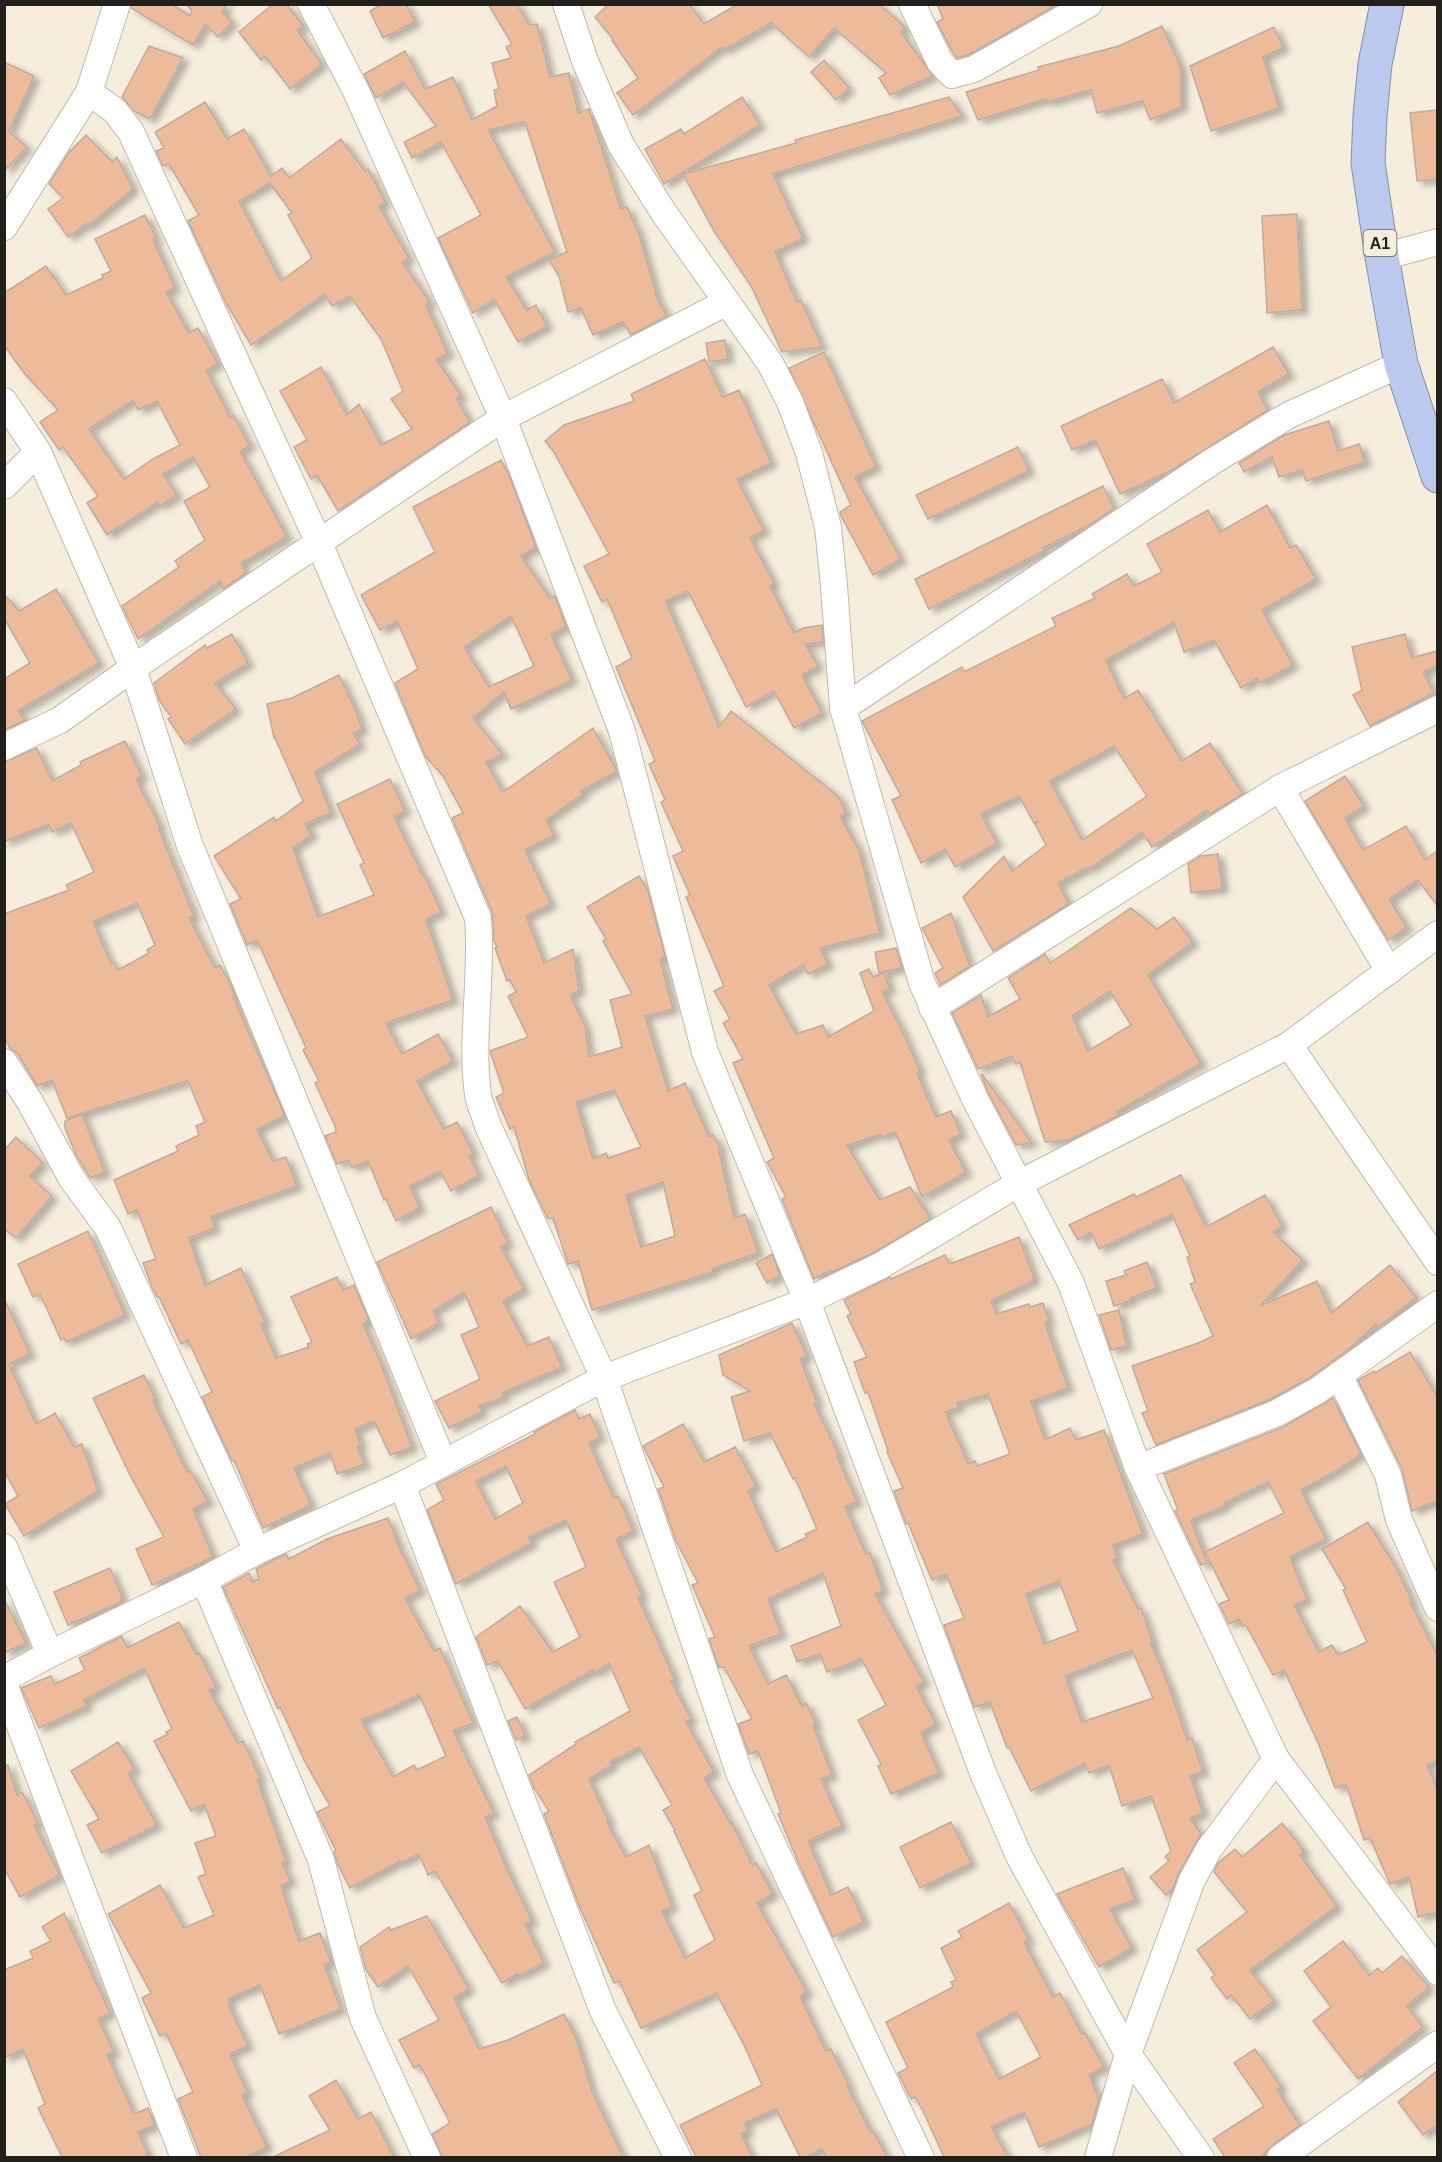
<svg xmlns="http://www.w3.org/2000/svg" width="1442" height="2162" viewBox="0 0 1442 2162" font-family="Arial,sans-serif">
<defs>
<filter id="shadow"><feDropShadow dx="6" dy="4" stdDeviation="3" flood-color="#0004"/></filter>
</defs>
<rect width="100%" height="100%" fill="#f5eedd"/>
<!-- building -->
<g fill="#edbb99" stroke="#bcaca1" stroke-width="1.5" fill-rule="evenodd" filter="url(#shadow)">
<path d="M132,4H171L190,16L192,11L186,4H227L222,12L232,22L218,37L205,24L193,45L131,8Z"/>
<path d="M273,4H286L303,25L297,30L322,64L290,89L265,56L261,60L239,32Z"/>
<path d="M382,4H406L415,22L383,38L370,11Z"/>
<path d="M488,4H517L529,25L537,24L550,77L569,73L578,113L589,109L621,209L627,207L639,234L657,298L667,316L631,335L623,322L593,335L581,308L568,312L559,276L549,260L567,252L525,122L488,130L555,252L506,277L527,310L536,305L547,326L518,342L494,299L473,313L438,238L481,215L441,142L412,158L404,142L436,126L403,82L376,98L364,74L405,51L425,89L453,77L472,120L497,106L494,90L499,89L492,63L511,58L506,47L512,44Z"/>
<path d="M609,4H689L704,24L738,4H879L905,27L901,32L933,76L890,95L879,78L886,73L834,28L809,57L771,23L724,50L722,47L633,115L617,93L638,78L612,40L613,39L595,17Z"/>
<path d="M937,4H1058L968,55L957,58L953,53L937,22L943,19Z"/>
<path d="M1162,26L1181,68V107L1150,120L1143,101L1097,113L1091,90L1047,102L1046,99L978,120L966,92L1039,70L1038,67L1119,46Z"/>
<path d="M1274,27L1283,48L1263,57L1279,108L1211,131L1190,66Z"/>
<path d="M149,46L183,58L150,119L134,111L122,97Z"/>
<path d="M824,60L849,88L836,100L811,72Z"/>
<path d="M4,62L34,76L9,131L27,147L4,171Z"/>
<path d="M742,97L760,125L664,184L645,149L681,129L684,134Z"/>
<path d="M949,97L962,116L773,174L803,238L775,252L797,302L801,300L822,347L782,352L751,286L714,231L683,174L796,143L795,140Z"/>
<path d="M205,102L227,139L244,129L271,176L282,168L289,178L341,139L365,171L368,169L385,202L379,206L409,258L402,262L430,302L426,305L448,354L436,359L461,395L456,398L470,422L338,511L317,475L311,479L294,447L307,440L280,391L321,367L347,415L359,404L381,445L412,429L391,399L403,391L381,339L350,296L332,306L325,294L251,345L227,305L188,221L199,215L169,164L163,166L156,151L164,148L155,132ZM270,183L292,213L288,215L312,258L281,281L239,201Z"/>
<path d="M1437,110V179L1417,181L1410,113Z"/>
<path d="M86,135L112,162L117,157L133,189L89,225L88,223L68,237L48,209L63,198L49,184L69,152Z"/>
<path d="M1297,214L1302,310L1267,313L1262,216Z"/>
<path d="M145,215L156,238L153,239L175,288L166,292L189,333L198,328L218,364L206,370L230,417L233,415L250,446L240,451L287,537L241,563L246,573L223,589L220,581L138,639L122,606L179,567L175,561L205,540L184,501L210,487L193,457L163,474L177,495L160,506L158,502L107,535L87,503L98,496L63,447L59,450L40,422L58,410L24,373L4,345V293L46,266L66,295L103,278L102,275L111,271L95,239ZM133,400L138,410L157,401L180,445L153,459L124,479L89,429Z"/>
<path d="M725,340L728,359L709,362L706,343Z"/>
<path d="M1273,347L1289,374L1258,392L1268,410L1174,469L1120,494L1095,440L1072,450L1061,426L1162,379L1174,403Z"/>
<path d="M824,352L876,467L855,477L901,559L873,575L841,516L840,512L851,505L789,368Z"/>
<path d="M705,359L723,397L739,390L771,463L737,479L764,530L750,538L774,583L770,586L794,633L803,628L822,625L823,642L805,644L818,666L802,675L822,713L794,728L774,691L746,707L688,591L666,601L719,727L731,711L838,796L846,813L840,816L859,850L880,933L820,948L828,964L808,974L803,965L769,985L796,1034L823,1025L828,1037L874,1011L860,973L869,969L873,977L884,973L890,989L882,992L902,1030L920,1071L917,1073L936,1117L951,1111L961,1134L949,1140L966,1172L922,1197L895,1132L882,1137L881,1134L847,1146L880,1200L910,1187L931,1219L873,1253L832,1272L831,1270L814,1279L782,1199L786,1197L767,1162L774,1158L733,1063L743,1059L723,1023L730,1019L714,991L724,986L686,897L690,895L673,856L683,851L661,802L665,800L649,764L655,761L616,667L632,658L607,599L602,602L584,566L609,554L554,452L545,441L564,425L634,401L631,394Z"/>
<path d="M1329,421L1338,451L1359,444L1365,462L1306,481L1302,470L1279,477L1272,457L1244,472L1239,463L1284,435Z"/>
<path d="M1018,447L1029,471L928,519L916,495Z"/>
<path d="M501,460L508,473L536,547L521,556L550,598L555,596L566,627L551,634L572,680L511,709L504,692L473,718L503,754L486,762L503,792L593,728L617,771L581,791L583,794L546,820L554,835L525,850L551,904L526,916L544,963L573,949L579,991L570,995L585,1026L589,1057L622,1047L610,1000L632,994L603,941L606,939L587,907L639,876L648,891L665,956L660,959L673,1009L645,1016L668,1091L685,1083L709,1137L713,1135L721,1150L719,1151L734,1218L745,1214L758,1253L712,1269L713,1272L592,1310L578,1261L568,1264L553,1218L548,1219L529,1180L514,1127L510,1129L496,1097L504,1093L490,1051L528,1037L508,996L516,992L510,980L507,981L495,948L497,947L494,941L492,912L452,818L463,813L443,776L425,756L395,683L418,669L397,621L380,630L361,595L435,552L413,507ZM511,616L534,666L489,687L464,647ZM614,1090L641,1147L608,1158L606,1153L593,1159L576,1102ZM663,1182L675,1236L641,1247L626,1195Z"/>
<path d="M1103,486L1114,509L1086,527L1043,548L1044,551L929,609L915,579Z"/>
<path d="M1267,505L1290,548L1296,545L1316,579L1262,610L1293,665L1260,683L1257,678L1241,688L1214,640L1184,652L1174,622L1106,660L1124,699L1138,690L1182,761L1210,743L1243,794L1210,814L1207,810L1152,847L1142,832L1089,869L1088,867L1058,883L1069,904L993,951L963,897L1004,856L1012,871L1046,845L1035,824L1039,821L1034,823L1019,796L981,814L997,843L955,867L945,849L921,863L892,800L901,796L862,721L962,667L964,672L1056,626L1052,618L1095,598L1092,594L1127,574L1134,586L1162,572L1147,544L1208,510L1220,532ZM1114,746L1147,796L1082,840L1050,781Z"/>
<path d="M56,589L99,663L18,711L25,720L4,730V679L30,663L4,618V594L19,611Z"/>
<path d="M232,634L248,663L215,683L236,709L185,744L168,719L171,717L159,700L154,683L205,645L207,648Z"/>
<path d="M1405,634L1411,658L1437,651V666L1423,672L1434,693L1370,726L1353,695L1362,690L1352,647Z"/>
<path d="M339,675L357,713L362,730L353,733L360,744L315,772L331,813L305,824L312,834L293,848L318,917L374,895L360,865L364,863L337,804L390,779L405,811L394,816L423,876H425L441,912L426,919L453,1000L386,1023L402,1054L438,1034L453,1061L417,1081L444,1129L457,1122L473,1153L469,1156L479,1175L451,1191L440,1171L410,1186L420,1208L396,1221L386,1199L384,1200L368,1161L352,1168L348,1160L337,1164L325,1136L336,1132L335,1126L315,1083L319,1081L303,1050L306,1048L257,940L247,945L230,904L241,899L214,856L274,817L276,821L303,801L275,738H274L267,704L292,698Z"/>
<path d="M125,741L142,777L136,779L160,826L158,827L194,916L189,918L215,968L220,965L231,986L235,995L233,996L285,1116L257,1129L273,1161L286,1157L297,1186L211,1217L215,1228L189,1238L205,1285L241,1268L265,1322L261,1324L276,1358L309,1347L307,1344L312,1342L291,1297L337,1277L343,1290L354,1285L369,1320L363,1324L381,1364L412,1447L390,1455L374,1421L355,1429L361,1445L357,1447L365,1464L337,1474L330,1453L294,1468L311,1505L263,1528L234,1460L232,1461L202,1397L212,1392L188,1340L181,1344L159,1297H157L152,1287L143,1263L156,1259L137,1210L128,1214L114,1180L178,1151L176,1146L199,1135L196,1126L205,1122L188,1081L67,1118L52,1080L37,1086L18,1054L10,1048L4,1037V914L69,890L66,885L94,872L71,823L52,832L48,824L4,842V762L37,748L52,781L81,765L80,762ZM137,903L155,945L147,950L149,953L118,970L114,962L111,964L93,922Z"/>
<path d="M1345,776L1364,806L1345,818L1363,850L1406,826L1425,860L1437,851V905L1418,880L1389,899L1407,927L1388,940L1305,801Z"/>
<path d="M1218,854L1222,889L1191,893L1188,864L1200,856Z"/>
<path d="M1131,908L1157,929L1174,917L1193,942L1148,975L1201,1063L1116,1112L1118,1116L1070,1140L1045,1142L1020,1062L1016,1064L1012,1056L978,1069L952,1013L981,995L988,1017L1020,999L1008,978L1045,954L1050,963ZM1110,991L1131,1025L1088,1051L1072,1016Z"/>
<path d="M951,913L970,966L940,985L935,973L943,968L922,928Z"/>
<path d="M896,948L902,968L879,973L875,952Z"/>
<path d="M982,1074L1032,1143L1016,1145L988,1092L981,1075Z"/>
<path d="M82,1114L105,1172L90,1178L76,1155L65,1128V1121Z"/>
<path d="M16,1137L43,1163L30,1176L52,1196L16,1238L4,1229V1150Z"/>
<path d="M1181,1175L1206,1227L1265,1195L1282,1226L1273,1232L1303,1260L1260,1306L1317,1281L1331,1313L1390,1265L1416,1297L1379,1327L1376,1324L1349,1349L1309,1378L1271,1399L1156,1445L1142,1413L1148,1411L1132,1366L1198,1343L1213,1336L1190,1284L1195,1282L1187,1257L1190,1256L1172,1214L1099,1249L1091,1232L1078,1240L1069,1225L1134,1194L1136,1197Z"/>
<path d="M491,1207L508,1243L501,1247L524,1289L503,1301L527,1346L549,1337L562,1367L502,1393L504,1397L479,1406L482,1412L449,1428L435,1401L480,1379L461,1335L479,1327L464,1292L433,1311L439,1323L411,1339L377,1262Z"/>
<path d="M88,1231L125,1315L66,1342L64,1338L61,1340L40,1294L33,1297L18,1264Z"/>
<path d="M1019,1237L1033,1275V1281L991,1301L996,1314L1029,1304L1030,1307L1043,1303L1049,1321L1045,1323L1068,1388L1031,1401L1045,1440L1070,1428L1076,1440L1104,1430L1143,1534L1113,1545L1117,1558L1113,1560L1138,1609L1141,1608L1153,1643H1151L1170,1689L1187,1740L1192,1738L1203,1772L1190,1776L1203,1813L1190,1818L1201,1834L1179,1873L1173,1888L1166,1895L1150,1877L1169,1861L1165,1857L1171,1851L1151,1796L1122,1806L1109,1765L1089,1773L1085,1763L1031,1791L1009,1747L1007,1748L990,1702L974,1707L944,1625L964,1618L946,1574L932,1580L908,1523L906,1524L894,1491L903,1488L887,1452L888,1451L868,1392L865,1393L854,1362L867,1357L847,1316L851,1314L844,1300L890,1277L891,1279L945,1255L950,1264ZM988,1394L1010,1454L977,1466L975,1461L968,1463L945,1412L958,1408L957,1403ZM1059,1581L1078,1631L1044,1644L1026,1594ZM1132,1650L1153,1698L1082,1722L1065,1676Z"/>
<path d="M772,1254L780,1275L767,1283L756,1263Z"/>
<path d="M1147,1262L1157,1288L1130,1298V1301L1114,1306L1106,1281L1126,1275L1124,1271Z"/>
<path d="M4,1298L30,1354L9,1364L36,1424L55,1413L74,1447L82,1444L98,1491L24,1536L5,1504L18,1496L4,1471Z"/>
<path d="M1119,1310L1127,1346L1111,1350L1099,1315Z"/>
<path d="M792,1323L807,1356L800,1359L817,1402L814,1404L839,1455L837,1457L857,1502L845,1507L866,1554L870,1553L883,1591L875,1594L924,1682L916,1686L936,1724L921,1733L939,1773L891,1794L878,1766L881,1764L858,1720L886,1705L861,1658L845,1666V1665L827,1672L820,1654L797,1662L791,1646L841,1626L823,1573L768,1599L781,1634L749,1646L768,1684L786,1675L802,1706L806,1703L816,1723L813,1725L832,1775L821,1779L842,1826L808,1841L831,1895L848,1887L864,1922L833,1937L799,1864L778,1814L781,1813L758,1751L749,1754L738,1724L752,1719L724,1667L719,1668L709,1639L715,1637L692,1585L698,1583L676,1541L658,1489L664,1487L643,1446L683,1424L704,1462L735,1447L756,1486L748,1491L776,1552L807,1537L805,1534L817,1529L795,1478L793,1479L770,1433L744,1441L731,1397L750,1391L723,1375L719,1355Z"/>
<path d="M1410,1352L1437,1396V1501L1412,1511L1402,1469L1358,1380L1374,1371L1375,1373Z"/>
<path d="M144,1375L155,1399L153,1400L187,1472L190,1470L208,1501L193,1509L213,1557L152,1585L136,1549L164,1537L131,1477L93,1398Z"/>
<path d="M1333,1398L1361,1454L1336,1471L1301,1490L1326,1539L1290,1557L1307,1600L1294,1605L1319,1652L1332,1645L1338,1655L1367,1642L1343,1590L1346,1589L1322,1549L1368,1522L1395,1566L1412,1601L1410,1602L1437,1655V1761L1427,1765L1437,1789V1912L1418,1917L1409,1877L1390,1884L1370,1838L1364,1840L1346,1784L1335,1788L1319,1745L1284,1670L1273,1675L1246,1625L1242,1626L1239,1619L1229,1624L1219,1604L1229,1600L1205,1552L1284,1513L1268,1482L1224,1503L1225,1506L1191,1520L1207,1563L1201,1565L1175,1511L1178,1510L1164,1474L1283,1427Z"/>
<path d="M575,1410L579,1419L590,1414L600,1437L589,1443L614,1498L618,1496L633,1531L616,1539L642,1595L638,1597L675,1680L671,1681L691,1719L686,1722L714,1772L704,1778L731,1824L732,1823L752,1865L756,1863L773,1894L757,1903L807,1992L800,1996L826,2051L831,2049L849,2086H847L871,2132L873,2131L887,2157H826L822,2149L806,2157H800L776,2109L744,2123L748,2131L741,2134L752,2157H696L680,2125L762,2085L743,2043L716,1993L641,2028L619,1981L614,1983L580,1908L544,1814L549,1811L534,1788L529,1775L576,1744L575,1742L630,1711L609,1663L595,1673L593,1670L525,1709L498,1661L487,1665L476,1637L520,1606L553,1652L580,1637L554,1582L586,1567L566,1520L529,1537L532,1543L456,1584L427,1510L444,1500L436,1484L535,1434L534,1432ZM506,1466L523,1503L495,1519L476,1481ZM639,1747L672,1805L663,1810L675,1830L674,1831L702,1891L694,1895L715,1940L685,1958L662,1911L672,1907L649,1845L626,1857L607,1823L609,1822L589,1779L612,1765L610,1762Z"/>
<path d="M388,1518L402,1555L403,1554L420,1591L405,1598L434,1651L440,1648L473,1723L453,1731L494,1813L485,1817L506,1867L532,1921L525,1924L544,1963L518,1976L517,1974L502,1983L435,1871L428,1875L419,1854L400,1863V1861L350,1888L338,1865L334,1852L336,1851L317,1812L330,1806L305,1762L280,1707L278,1709L223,1587L249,1573L253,1582L259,1579L256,1569L275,1559L286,1554L289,1559L327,1539ZM419,1694L446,1756L417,1770L414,1765L393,1777L361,1720L385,1711Z"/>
<path d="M110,1568L121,1595V1602L68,1625L54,1592Z"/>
<path d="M4,1599L26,1643L4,1653Z"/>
<path d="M179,1622L196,1654L199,1653L216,1687L209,1690L238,1743L243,1741L260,1778L257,1779L286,1861L282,1863L291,1881L281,1886L299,1941L320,1933L331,1962L324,1965L341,2009L279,2034L260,1985L228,1999L230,2003L228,2004L248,2046L230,2054L247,2092L242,2095L267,2147L246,2157H201L179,2102L178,2099L193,2092L166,2033L160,2036L142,1998L151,1993L108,1914L160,1885L184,1928L214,1915L198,1877L206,1874L195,1843L216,1836L204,1804L191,1811L154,1741L168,1734L166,1732L172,1729L144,1668L84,1700L87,1706L39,1728L21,1688L51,1676L55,1684L85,1670L79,1658L102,1646L122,1636L127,1648Z"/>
<path d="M517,1717L525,1736L516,1740L508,1721Z"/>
<path d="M118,1742L135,1769L128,1773L157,1825L102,1853L87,1825L99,1819L71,1771Z"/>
<path d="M8,1765L17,1795L22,1792L38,1823L34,1825L60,1875L20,1897L4,1868V1766Z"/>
<path d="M951,1822L971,1863L920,1888L900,1847Z"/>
<path d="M1282,1823L1304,1851L1300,1855L1337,1906L1250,1970L1274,2001L1250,2019L1231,1995L1227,1999L1211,1978L1215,1975L1197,1950L1247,1912L1214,1872L1218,1863L1235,1849L1242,1857Z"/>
<path d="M1123,1868L1135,1900L1110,1909L1132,1948L1099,1967L1057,1894Z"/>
<path d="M1009,1903L1029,1940L1024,1942L1053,1997L1060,1993L1082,2034L1085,2033L1104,2067L1089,2075L1099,2099L1092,2124L1039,2147L1024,2112L991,2127L1008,2157H944L923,2111L915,2097L911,2099L898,2073L908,2068L886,2022L953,1987L951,1982L956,1980L941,1948L962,1937L958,1931ZM1016,2011L1041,2057L999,2079L976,2034Z"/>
<path d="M64,1913L110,2013L98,2019L114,2052L107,2055L134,2114L148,2108L155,2125L138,2132L149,2157H62L38,2108L45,2104L23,2049L4,2058V1970L33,1958L30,1951L51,1941L42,1927Z"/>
<path d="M427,1916L469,1989L454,1998L479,2049L508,2040L564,2014L576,2038L592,2091L623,2157H442L432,2134L450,2123L420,2065L414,2068L399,2040L439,2020L408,1966L378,1987L366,1970L360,1947L389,1927L391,1930Z"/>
<path d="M1343,1941L1369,1975L1378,1968L1382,1973L1402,1956L1429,1987L1407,2006L1423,2027L1358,2079L1313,2021L1331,2007L1304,1971Z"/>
<path d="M1255,2049L1281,2087L1277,2090L1300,2125L1271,2146L1261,2157H1225L1213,2139L1264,2106L1234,2063Z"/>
<path d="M1437,2071V2125L1423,2135L1398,2102Z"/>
<path d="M336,2080L358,2119L371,2112L394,2157H273L330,2130L309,2096Z"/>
</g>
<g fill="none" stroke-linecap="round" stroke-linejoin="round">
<defs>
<g id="minor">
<path d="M311,4L356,91L503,418L622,731L705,1052L807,1301L983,1773L1019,1856L1128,2054L1201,2158"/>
<path d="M566,4L585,61L621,145L664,213L770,363L790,402L809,453L828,527L834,586L843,708L922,983L975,1099L1071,1283L1138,1468L1276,1759L1438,1972"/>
<path d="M912,4L940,62L952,75L974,69L1089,4"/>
<path d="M89,92L115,111L131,132L319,543L478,918C483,977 470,1036 478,1095C480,1105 485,1116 488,1126L604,1378L740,1775L921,2158"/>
<path d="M4,227L89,92L117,4"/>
<path d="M1382,257L1438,242"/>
<path d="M4,401L38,452L133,668L190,846L443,1462"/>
<path d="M4,486L38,452"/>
<path d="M843,708L1213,461L1289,415L1401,364"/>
<path d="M4,747L60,720L133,668L503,418L727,302"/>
<path d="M1280,788L1389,971"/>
<path d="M932,1008L1280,788L1438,709"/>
<path d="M1289,1045L1438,1262"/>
<path d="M4,1062L30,1102L72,1179L108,1228L257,1551"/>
<path d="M1339,1375L1388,1475L1399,1520L1438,1608"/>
<path d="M1138,1468L1277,1413L1317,1391L1438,1304"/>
<path d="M402,1485L603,2011L678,2158"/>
<path d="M4,1547L50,1654"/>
<path d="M204,1580L321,1860L363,2018L427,2158"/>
<path d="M4,1679L50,1654L204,1580L257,1551L402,1485L604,1378L807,1301L880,1266L1018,1184L1289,1045L1438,934"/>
<path d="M4,1684L184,2158"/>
<path d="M1098,2158L1128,2054L1192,1880L1209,1849L1276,1759"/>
<path d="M1280,2158L1438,2044"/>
</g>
<path id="highway" d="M1387,4L1375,64L1370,116L1368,163L1382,257L1401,364L1438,476"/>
</defs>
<!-- minor casing -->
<use href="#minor" stroke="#c0b9a9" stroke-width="28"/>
<!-- highway casing -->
<use href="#highway" stroke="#868ea4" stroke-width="35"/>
<!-- minor -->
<use href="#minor" stroke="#fff" stroke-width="26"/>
<!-- highway -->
<use href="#highway" stroke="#bcc9ee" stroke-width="33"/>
</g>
<g text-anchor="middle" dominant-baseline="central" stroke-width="5" stroke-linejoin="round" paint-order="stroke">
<!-- shield labels -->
<rect fill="#f5eedd" stroke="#615e54" stroke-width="1.5" x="1363.5" y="230" width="33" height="26" rx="4.5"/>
<g font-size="16" font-weight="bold" fill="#22201a">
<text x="1380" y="243">A1</text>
</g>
</g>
<!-- border -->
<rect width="1442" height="2162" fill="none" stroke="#22201a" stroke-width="12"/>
</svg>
